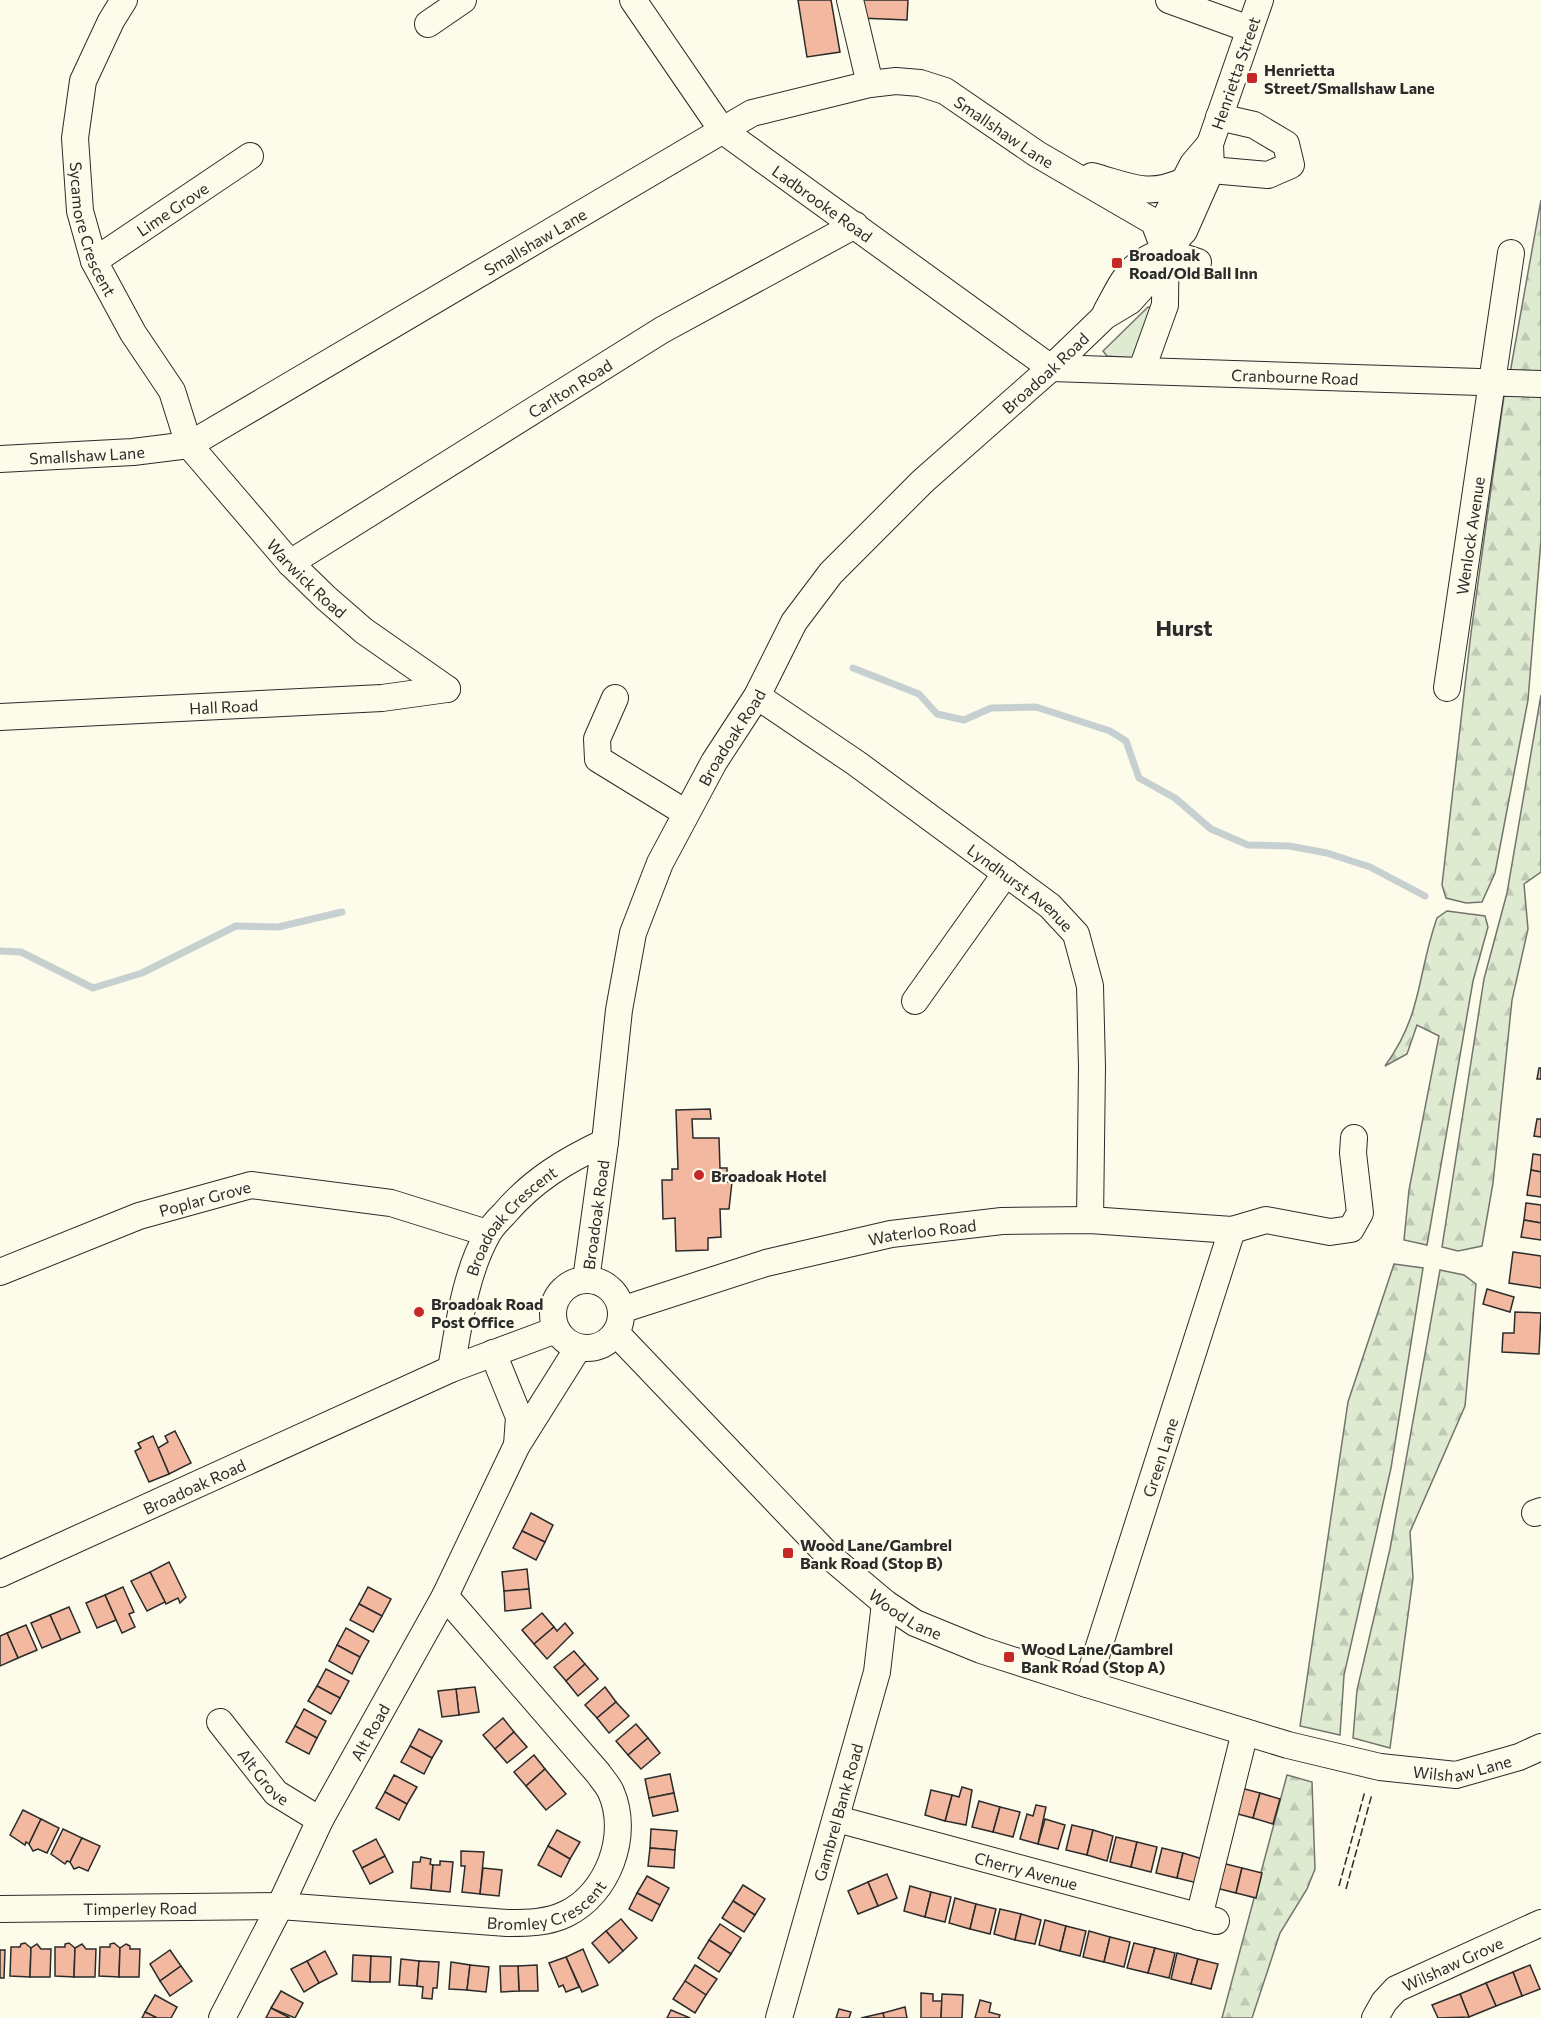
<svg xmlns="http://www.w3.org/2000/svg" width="1541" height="2018" viewBox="0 0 1541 2018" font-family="Commissioner,sans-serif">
<defs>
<pattern id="forest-firs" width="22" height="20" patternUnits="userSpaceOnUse" patternTransform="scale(1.5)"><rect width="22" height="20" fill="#deebd1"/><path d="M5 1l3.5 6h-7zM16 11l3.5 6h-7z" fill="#bfcab4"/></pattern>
</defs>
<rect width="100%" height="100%" fill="#fdfbea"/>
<!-- green -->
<path fill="#deebd1" stroke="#74746e" stroke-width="1.5" d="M1148,307L1153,308L1137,352L1132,358L1107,356L1103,351Z"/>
<!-- forest -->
<g fill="url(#forest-firs)" stroke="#74746e" stroke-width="1.5">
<path d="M1541,200V373H1510Z"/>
<path d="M1504,396H1541V540L1528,700L1495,873L1482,902L1466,903L1446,898L1442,885L1471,633Z"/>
<path d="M1541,695V872L1524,884L1528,929L1512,1000L1493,1183L1482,1246L1458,1251L1442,1247L1484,979L1507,893Z"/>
<path d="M1447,911L1485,916L1488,927L1473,981L1427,1245L1404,1240L1409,1190L1439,1036L1417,1025L1407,1054L1385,1066C1423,1014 1417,974 1437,918Z"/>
<path d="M1394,1264L1423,1268L1391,1468L1344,1675L1340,1735L1300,1726L1348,1402Z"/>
<path d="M1440,1270L1464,1275L1476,1284L1465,1406L1410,1532L1413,1578L1390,1748L1353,1738L1357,1690L1390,1549Z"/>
<path d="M1287,1775L1312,1782L1315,1869L1307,1889L1280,1933L1252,2018H1222Z"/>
</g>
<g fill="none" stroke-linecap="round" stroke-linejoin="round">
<!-- stream -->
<g stroke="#c7d0d0" stroke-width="7">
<path d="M853,668L919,694L937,714L964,720L991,708L1036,707L1110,731L1126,741L1139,778L1175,798L1211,829L1248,845L1289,846L1327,853L1370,867L1425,896"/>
<path d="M0,951L21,952L93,988L142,973L236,926L278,927L342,912"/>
</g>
</g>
<!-- building -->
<g fill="#f2b8a0" stroke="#2b2b2b" stroke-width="1.5">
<path d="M798,0H831L840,52L807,57Z"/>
<path d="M861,0H908L907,20L860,18Z"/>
<path d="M1539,1068H1541V1079H1537Z"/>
<path d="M710,1109L711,1119H692L693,1138H719L720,1168H727V1182H732L729,1209H720L721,1237L708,1238V1250L676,1251L675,1218L663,1219L662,1180H672V1169H678L676,1110Z"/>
<path d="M1537,1119H1541V1137L1534,1136Z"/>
<path d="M1533,1154L1541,1155V1172L1531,1170Z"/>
<path d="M1531,1170L1541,1172V1197L1527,1195Z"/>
<path d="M1526,1203L1541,1205V1223L1524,1220Z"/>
<path d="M1524,1220L1541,1223V1240L1521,1237Z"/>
<path d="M1513,1252L1541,1256V1288L1509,1283Z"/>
<path d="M1487,1289L1514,1297L1510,1312L1483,1304Z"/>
<path d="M1515,1312L1541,1313L1539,1354L1502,1352L1503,1333H1514Z"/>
<path d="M175,1431L191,1463L169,1474L158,1448L168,1442L165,1436Z"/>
<path d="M153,1436L169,1474L149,1482L135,1451L141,1448L138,1443Z"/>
<path d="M531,1513L553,1525L545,1542L522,1531Z"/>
<path d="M522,1531L545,1542L536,1560L513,1548Z"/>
<path d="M169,1562L186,1597L180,1603L178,1598L166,1604L150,1572Z"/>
<path d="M527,1569L529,1589L504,1591L502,1572Z"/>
<path d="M150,1572L165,1602L147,1611L131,1581Z"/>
<path d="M123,1587L134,1612L129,1614L135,1627L122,1633L105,1595Z"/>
<path d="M368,1587L391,1599L382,1616L359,1604Z"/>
<path d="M529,1589L531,1608L505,1611L504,1591Z"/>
<path d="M105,1595L116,1620L97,1628L86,1603Z"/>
<path d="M359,1604L382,1616L373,1632L350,1620Z"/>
<path d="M69,1607L80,1632L61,1640L50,1615Z"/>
<path d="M542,1613L554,1627L534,1644L522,1630Z"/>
<path d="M50,1615L61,1640L42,1648L31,1623Z"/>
<path d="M565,1623L573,1633L547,1659L534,1644L554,1627L557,1631Z"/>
<path d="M26,1625L37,1650L18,1658L7,1633Z"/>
<path d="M346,1628L369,1641L360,1657L337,1645Z"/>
<path d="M7,1633L18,1658L0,1666V1636Z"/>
<path d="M337,1645L360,1657L352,1674L329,1661Z"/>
<path d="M574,1651L585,1664L566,1681L554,1667Z"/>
<path d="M585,1664L598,1679L578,1696L566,1681Z"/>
<path d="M326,1669L349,1681L340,1698L317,1686Z"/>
<path d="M317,1686L340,1698L331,1714L308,1701Z"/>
<path d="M475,1687L479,1712L459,1715L456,1689Z"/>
<path d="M605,1687L616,1702L597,1718L585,1705Z"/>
<path d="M456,1689L459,1715L442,1717L438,1691Z"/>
<path d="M616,1702L629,1716L609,1733L597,1718Z"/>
<path d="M304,1709L326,1721L317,1738L295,1726Z"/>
<path d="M503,1718L514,1732L495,1749L483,1735Z"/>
<path d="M636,1724L648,1738L628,1755L616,1741Z"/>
<path d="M295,1726L317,1738L309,1754L286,1742Z"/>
<path d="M419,1729L442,1741L432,1758L410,1746Z"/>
<path d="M514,1732L527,1747L507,1763L495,1749Z"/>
<path d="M648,1738L660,1753L641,1769L628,1755Z"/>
<path d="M410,1746L432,1758L424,1774L401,1762Z"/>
<path d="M534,1755L545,1769L526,1786L514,1772Z"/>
<path d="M545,1769L566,1794L546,1810L526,1786Z"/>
<path d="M670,1774L674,1793L649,1798L645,1779Z"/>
<path d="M394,1775L417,1787L407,1804L385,1792Z"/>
<path d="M962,1787L972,1790L966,1825L945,1821L952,1795L959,1797Z"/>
<path d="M1241,1788L1260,1793L1253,1818L1234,1813Z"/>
<path d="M931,1790L952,1795L945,1821L925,1815Z"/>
<path d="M385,1792L407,1804L399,1820L376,1808Z"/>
<path d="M674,1793L678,1811L653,1816L649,1798Z"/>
<path d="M1260,1793L1280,1799L1273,1824L1253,1818Z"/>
<path d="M979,1801L1000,1807L993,1832L972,1827Z"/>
<path d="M1036,1805L1046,1807L1038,1844L1020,1839L1027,1814L1033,1816Z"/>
<path d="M1000,1807L1020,1812L1013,1837L993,1832Z"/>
<path d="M23,1810L41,1819L29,1844L26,1842L25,1845L10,1835Z"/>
<path d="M41,1819L59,1828L47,1853L38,1849L33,1851L29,1844Z"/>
<path d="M1045,1819L1065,1825L1058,1849L1038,1844Z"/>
<path d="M1072,1825L1093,1830L1087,1855L1066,1850Z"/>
<path d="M63,1829L82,1838L70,1862L67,1861L65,1864L51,1854Z"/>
<path d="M651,1829L677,1831L675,1850L650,1848Z"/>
<path d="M557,1830L580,1842L570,1859L548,1846Z"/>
<path d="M1093,1830L1113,1836L1107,1861L1087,1855Z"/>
<path d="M1116,1837L1137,1842L1131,1867L1110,1862Z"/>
<path d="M82,1838L100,1846L88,1871L79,1867L74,1869L70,1862Z"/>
<path d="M376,1839L385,1856L362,1868L353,1851Z"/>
<path d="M1137,1842L1157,1847L1151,1872L1131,1867Z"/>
<path d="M548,1846L570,1859L561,1877L538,1865Z"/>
<path d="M650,1848L675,1850L674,1868L648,1866Z"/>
<path d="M1162,1848L1183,1853L1177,1878L1156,1873Z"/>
<path d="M461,1851L484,1852L480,1894L462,1892L465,1866H461Z"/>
<path d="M1183,1853L1209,1861L1197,1883L1177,1878Z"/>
<path d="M385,1856L393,1872L370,1884L362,1868Z"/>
<path d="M421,1857L431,1859L430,1864L433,1865L431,1890L411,1888L413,1862H420Z"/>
<path d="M440,1861L453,1862L450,1892L431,1890L433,1865H440Z"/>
<path d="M1222,1863L1242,1868L1236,1893L1216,1888Z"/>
<path d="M483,1868L502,1870L499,1896L480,1894Z"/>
<path d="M1242,1868L1262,1873L1256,1898L1236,1893Z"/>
<path d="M887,1874L897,1898L878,1906L868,1882Z"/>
<path d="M647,1876L669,1888L660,1905L637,1893Z"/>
<path d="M868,1882L878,1906L858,1914L848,1891Z"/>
<path d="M743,1885L765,1899L755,1915L733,1901Z"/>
<path d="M910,1886L931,1892L925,1917L904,1911Z"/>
<path d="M931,1892L951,1897L945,1922L925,1917Z"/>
<path d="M637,1893L660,1905L652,1921L629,1909Z"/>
<path d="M955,1898L976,1904L970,1929L949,1923Z"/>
<path d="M733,1901L755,1915L744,1932L722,1918Z"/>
<path d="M976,1904L996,1909L990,1934L970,1929Z"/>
<path d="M1000,1909L1021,1914L1015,1940L994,1934Z"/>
<path d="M1021,1914L1041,1920L1035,1944L1015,1940Z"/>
<path d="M621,1919L637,1938L623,1951L606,1931Z"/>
<path d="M1045,1920L1066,1926L1060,1951L1039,1945Z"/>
<path d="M720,1924L741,1938L731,1954L709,1940Z"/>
<path d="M1066,1926L1086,1931L1080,1956L1060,1951Z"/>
<path d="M606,1931L623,1951L609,1963L592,1943Z"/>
<path d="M1089,1931L1110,1937L1104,1962L1083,1957Z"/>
<path d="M1110,1937L1130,1942L1124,1967L1104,1962Z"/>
<path d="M709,1940L731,1954L719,1972L698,1958Z"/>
<path d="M25,1943L31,1948L30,1977L10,1976L11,1947H20L21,1944Z"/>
<path d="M69,1943L75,1948L74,1977L55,1976V1947H65V1944Z"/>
<path d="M114,1943L120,1948L119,1977L99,1976L100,1947H110V1944Z"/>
<path d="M1134,1943L1155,1948L1148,1973L1127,1968Z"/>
<path d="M37,1944L41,1949H51L50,1977H30L31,1948Z"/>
<path d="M82,1944L86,1949H96L95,1977H74L75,1948Z"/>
<path d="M126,1944L130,1946V1949H140L139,1977H119L120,1948Z"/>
<path d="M1155,1948L1175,1953L1169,1978L1148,1973Z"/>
<path d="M583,1949L598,1985L582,1992L566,1957Z"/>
<path d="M0,1950H5L4,1978H0Z"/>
<path d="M170,1950L181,1966L160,1981L150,1964Z"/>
<path d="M325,1951L337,1974L319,1983L307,1961Z"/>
<path d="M1177,1953L1198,1959L1191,1984L1171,1979Z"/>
<path d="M353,1955L371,1956L370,1982L352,1981Z"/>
<path d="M371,1956L391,1957L390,1982H370Z"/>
<path d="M566,1957L579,1987L566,1992L563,1985L559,1987L549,1963Z"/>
<path d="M401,1959L419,1961L417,1986L399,1985Z"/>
<path d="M1198,1959L1218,1964L1211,1989L1191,1984Z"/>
<path d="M307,1961L319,1983L304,1992L291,1969Z"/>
<path d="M419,1961L439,1962L437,1988H433L432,1999L422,1998L423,1987L417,1986Z"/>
<path d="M451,1962L470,1965L467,1990L449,1989Z"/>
<path d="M470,1965L489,1967L486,1992L467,1990Z"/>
<path d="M537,1965L538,1991H519L518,1966Z"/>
<path d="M695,1965L717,1979L706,1995L685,1981Z"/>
<path d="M1530,1965L1540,1989L1522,1996L1513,1972Z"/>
<path d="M181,1966L192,1981L170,1996L160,1981Z"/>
<path d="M500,1966H518L519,1991L501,1992Z"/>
<path d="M1513,1972L1522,1996L1496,2006L1486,1983Z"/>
<path d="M685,1981L706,1995L695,2013L673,1999Z"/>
<path d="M1486,1983L1496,2006L1469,2017L1460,1994Z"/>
<path d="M281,1991L303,2003L295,2018L271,2008Z"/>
<path d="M921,1993L933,1994V2001H942L941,2018H921Z"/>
<path d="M942,1994L963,1995L962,2018H941Z"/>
<path d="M1460,1994L1469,2017L1438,2018L1432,2005Z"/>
<path d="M155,1995L177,2007L171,2018H157L145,2012Z"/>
<path d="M980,2000L991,2003L989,2012L1000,2015L999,2018H975Z"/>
<path d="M905,2007L907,2018H884L883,2013Z"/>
<path d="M271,2008L290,2018H266Z"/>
<path d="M839,2009L851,2012L849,2018H836Z"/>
<path d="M671,2010L690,2018H667Z"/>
<path d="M145,2012L157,2018H142Z"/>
<path d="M883,2013L884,2018H861Z"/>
</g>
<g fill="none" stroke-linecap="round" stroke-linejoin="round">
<defs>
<g id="minor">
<path id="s1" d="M124,0L111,21L83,81L75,138L80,211L94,261L133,333L172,391L189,445L290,563L326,598L364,631L447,689"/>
<path id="s2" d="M633,0L722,130L1051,368"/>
<path d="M850,0L870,84"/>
<path d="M1169,0L1249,29"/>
<path d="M428,24L463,0"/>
<path d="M1211,170L1268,175L1291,165L1286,144L1254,125L1219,117"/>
<path d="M1092,176C1129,186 1147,198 1184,181L1191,184"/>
<path d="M1165,251L1198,262"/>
<path id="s3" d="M94,261L250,156"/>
<path d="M1106,312C1125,278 1127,265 1165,251"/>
<path id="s4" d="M1051,368L1541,384"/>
<path d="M1142,369L1165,305L1166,216L1193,164L1210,144"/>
<path id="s5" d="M0,459L133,452L189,445L752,113L870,84L896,81L920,83L945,91L1037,154L1154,222L1165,251"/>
<path id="s6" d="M290,563L662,330L855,225"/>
<path id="s7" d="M1447,688L1511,253"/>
<path id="s8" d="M757,696L856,763L1050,906L1076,934L1090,986L1092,1067L1090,1220"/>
<path d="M615,698L597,739L598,759L686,813"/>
<path id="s9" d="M0,717L382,698L447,689"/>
<path d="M915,1001L1006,873"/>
<path id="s10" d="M0,1272L139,1216L251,1185L391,1203L487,1233"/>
<circle cx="587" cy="1314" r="34"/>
<path id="s11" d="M586,1280L605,1142L619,1010L633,933L660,863L714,762L757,696L794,622L831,573L923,481L1051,368L1105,316L1130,301L1154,274L1165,251L1184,231L1211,170L1210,144L1260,0"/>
<path id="s12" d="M621,1310L766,1263L891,1234L1002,1221L1090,1220L1232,1230L1266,1220L1330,1232L1351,1229L1360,1213L1353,1153L1354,1138"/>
<path id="s13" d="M616,1333L827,1554L885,1603L915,1623L981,1650L1087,1684L1288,1745L1380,1767L1456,1775L1519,1757L1541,1747"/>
<path d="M493,1353L519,1417L517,1445"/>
<path id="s14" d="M451,1369C459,1324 465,1275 487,1235C491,1227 498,1220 504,1214C533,1180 565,1161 605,1142"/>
<path d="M1535,1513L1541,1511"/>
<path id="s15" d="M0,1574L451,1369L556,1330"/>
<path id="s16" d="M1087,1684L1232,1230"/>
<path id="s17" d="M220,1722L276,1793L320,1820"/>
<path id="s18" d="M837,1819L1216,1921"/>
<path id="s19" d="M0,1909L280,1906L507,1923C528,1923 547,1923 566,1914C608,1894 630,1835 611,1792C608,1785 602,1779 598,1773L445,1596"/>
<path d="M1199,1917L1245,1732"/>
<path id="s20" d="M222,2018L280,1906L320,1820L445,1596L517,1445L578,1348"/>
<path id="s21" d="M779,2018L877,1672L885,1603"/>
<path id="s22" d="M1375,2018L1384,2002L1396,1989L1541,1923"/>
</g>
</defs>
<!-- minor casing -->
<use href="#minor" stroke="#2b2b2b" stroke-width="28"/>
<!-- minor -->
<use href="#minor" stroke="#fdfbea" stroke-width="26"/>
<!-- fence -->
<g stroke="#2b2b2b" stroke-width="1.5" stroke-dasharray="8 3" stroke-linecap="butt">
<path d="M1339,1886L1365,1791"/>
<path d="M1346,1889L1372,1794"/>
</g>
</g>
<!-- markers -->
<g fill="#c62828" stroke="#fdfbea" stroke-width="2">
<rect x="1246" y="72" width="12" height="12" rx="3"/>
<rect x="1111" y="257" width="12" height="12" rx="3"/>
<circle cx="699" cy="1175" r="6"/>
<circle cx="419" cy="1312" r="6"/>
<rect x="782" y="1547" width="12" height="12" rx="3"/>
<rect x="1003" y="1651" width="12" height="12" rx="3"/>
</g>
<g text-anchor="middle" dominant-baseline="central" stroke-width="4.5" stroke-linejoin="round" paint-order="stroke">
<!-- poi labels -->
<g font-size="16" font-weight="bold" fill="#2b2b2b" stroke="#fdfbea" text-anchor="start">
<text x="1264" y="69">Henrietta<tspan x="1264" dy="18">Street/Smallshaw Lane</tspan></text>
<text x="1129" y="254">Broadoak<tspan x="1129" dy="18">Road/Old Ball Inn</tspan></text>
<text x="711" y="1175">Broadoak Hotel</text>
<text x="431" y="1303">Broadoak Road<tspan x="431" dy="18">Post Office</tspan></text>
<text x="800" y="1544">Wood Lane/Gambrel<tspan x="800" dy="18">Bank Road (Stop B)</tspan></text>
<text x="1021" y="1648">Wood Lane/Gambrel<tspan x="1021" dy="18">Bank Road (Stop A)</tspan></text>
</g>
<!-- street labels -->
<g font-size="16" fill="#2b2b2b" stroke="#fdfbea">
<text stroke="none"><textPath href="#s11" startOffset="1425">Henrietta Street</textPath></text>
<text stroke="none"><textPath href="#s5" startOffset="1113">Smallshaw Lane</textPath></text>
<text stroke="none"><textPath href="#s2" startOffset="282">Ladbrooke Road</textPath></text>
<text stroke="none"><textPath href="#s3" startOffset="94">Lime Grove</textPath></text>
<text stroke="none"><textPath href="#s1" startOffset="242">Sycamore Crescent</textPath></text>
<text stroke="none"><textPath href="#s5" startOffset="591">Smallshaw Lane</textPath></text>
<text stroke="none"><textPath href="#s11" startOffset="1056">Broadoak Road</textPath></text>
<text stroke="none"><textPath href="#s4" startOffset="244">Cranbourne Road</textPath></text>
<text stroke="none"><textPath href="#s6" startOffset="330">Carlton Road</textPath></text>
<text stroke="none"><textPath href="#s5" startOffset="87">Smallshaw Lane</textPath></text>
<text stroke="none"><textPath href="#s7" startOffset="154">Wenlock Avenue</textPath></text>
<text stroke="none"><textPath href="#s1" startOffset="660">Warwick Road</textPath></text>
<text stroke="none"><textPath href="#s9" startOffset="224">Hall Road</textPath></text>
<text stroke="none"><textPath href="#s11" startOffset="570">Broadoak Road</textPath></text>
<text stroke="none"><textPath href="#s8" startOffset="326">Lyndhurst Avenue</textPath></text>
<text stroke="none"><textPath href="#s10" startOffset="218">Poplar Grove</textPath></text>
<text stroke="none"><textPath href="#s11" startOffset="66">Broadoak Road</textPath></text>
<text stroke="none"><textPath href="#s14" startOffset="165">Broadoak Crescent</textPath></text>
<text stroke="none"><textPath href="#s12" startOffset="312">Waterloo Road</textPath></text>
<text stroke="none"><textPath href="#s16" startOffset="238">Green Lane</textPath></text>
<text stroke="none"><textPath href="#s15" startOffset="213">Broadoak Road</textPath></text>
<text stroke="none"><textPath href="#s13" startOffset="405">Wood Lane</textPath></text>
<text stroke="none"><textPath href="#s20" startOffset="322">Alt Road</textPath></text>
<text stroke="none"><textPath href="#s13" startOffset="988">Wilshaw Lane</textPath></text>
<text stroke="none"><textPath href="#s17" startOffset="70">Alt Grove</textPath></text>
<text stroke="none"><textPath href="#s21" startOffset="214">Gambrel Bank Road</textPath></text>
<text stroke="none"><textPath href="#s18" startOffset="196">Cherry Avenue</textPath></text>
<text stroke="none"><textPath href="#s19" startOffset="552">Bromley Crescent</textPath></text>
<text stroke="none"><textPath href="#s19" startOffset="140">Timperley Road</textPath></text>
<text stroke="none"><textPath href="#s22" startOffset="98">Wilshaw Grove</textPath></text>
</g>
<!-- district labels -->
<g font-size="22" font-weight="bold" fill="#2b2b2b" stroke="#fdfbea">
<text x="1184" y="627">Hurst</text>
</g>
</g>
</svg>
